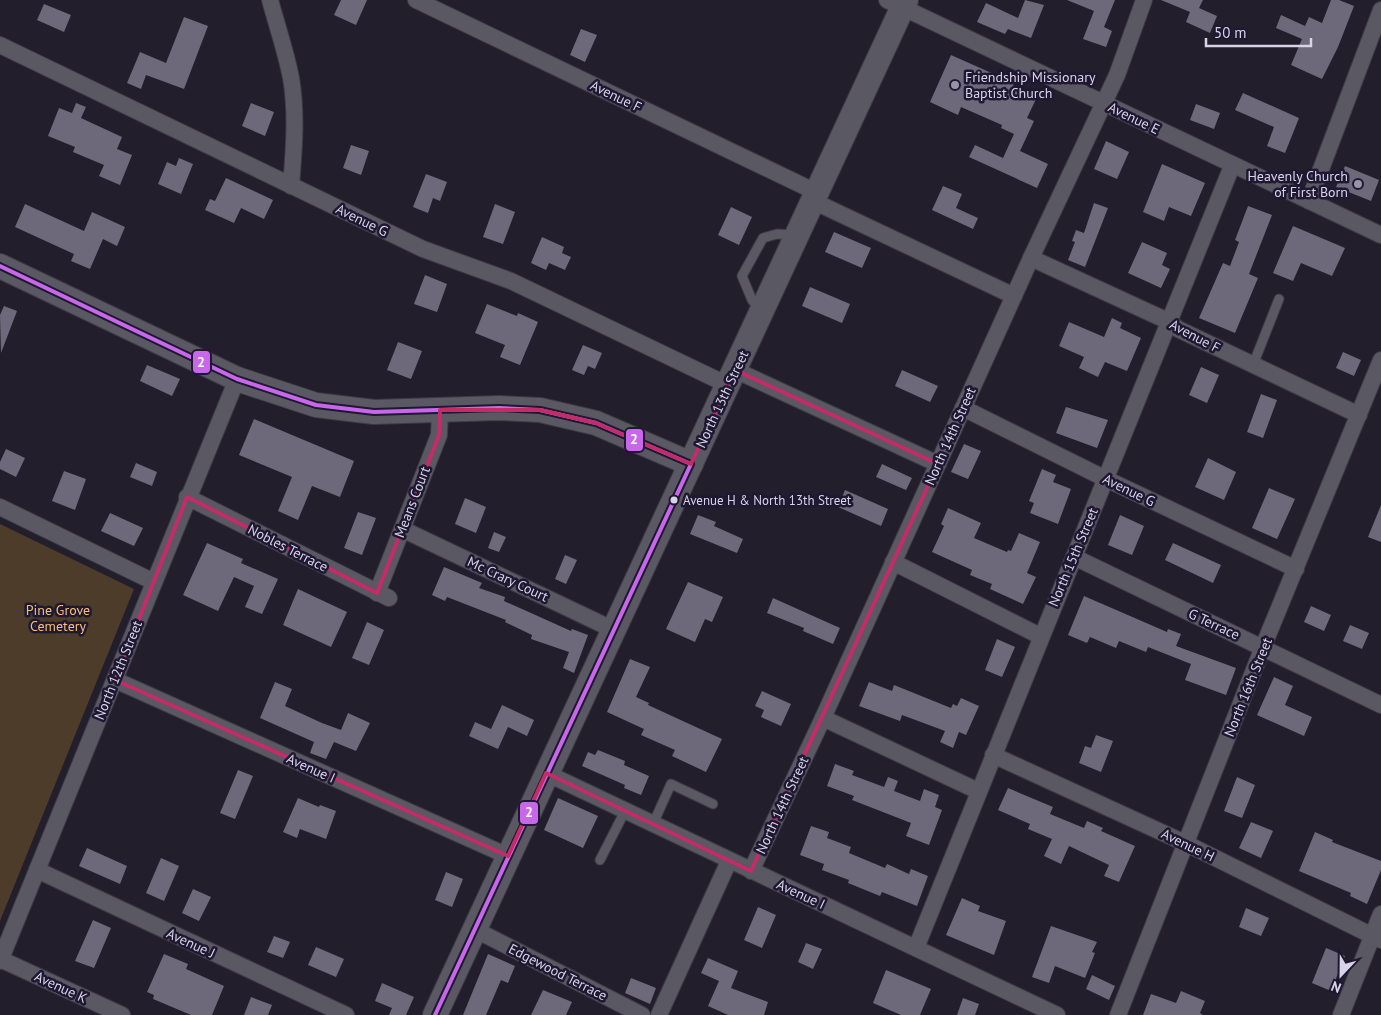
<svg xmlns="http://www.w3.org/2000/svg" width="1381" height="1015" viewBox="0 0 1381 1015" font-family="'PT Sans',sans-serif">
<rect width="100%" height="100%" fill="#221e2c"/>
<!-- green -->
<path fill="#4d3c29" d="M0,524L134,589L0,921Z"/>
<!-- building -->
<g fill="#6d697a">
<path d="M341,0H367L356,25L334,15Z"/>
<path d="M1025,0L1044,5L1031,38L1008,29L1005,34L977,22L986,3L1018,18Z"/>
<path d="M1067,0H1115L1104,27L1112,31L1106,47L1083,39L1094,11Z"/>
<path d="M1161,0H1203L1199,8L1217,16L1210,33L1186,22L1190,12Z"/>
<path d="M1331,0H1339L1354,6L1338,47L1322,79L1291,65L1302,39L1276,28L1281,15L1305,26L1309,17L1322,23Z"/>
<path d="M44,4L71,15L64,32L37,20Z"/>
<path d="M184,17L208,26L184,89L146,75L141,89L127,83L140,52L166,63Z"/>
<path d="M581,29L597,35L585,62L570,55Z"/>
<path d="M951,55L1014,83L1013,86L1037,97L1027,118L1034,121L1020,151L1048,164L1037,188L969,157L975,145L1003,158L1014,134L1001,128L1002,125L961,107L958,115L930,102Z"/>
<path d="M1243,93L1299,118L1285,153L1267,146L1274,127L1235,110Z"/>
<path d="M76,103L86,107L81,118L122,137L117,149L132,155L120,185L99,176L104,165L73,152L75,147L48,136L59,108L72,113Z"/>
<path d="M251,103L274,112L265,136L242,126Z"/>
<path d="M1196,104L1220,113L1214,129L1190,120Z"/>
<path d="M1106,141L1129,152L1117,179L1094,169Z"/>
<path d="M351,145L369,151L361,175L343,168Z"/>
<path d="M179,158L193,164L181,194L158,184L167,162L176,166Z"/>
<path d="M1162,164L1205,183L1191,216L1169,207L1164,221L1143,212Z"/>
<path d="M1345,166L1379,180L1371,201L1336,187Z"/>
<path d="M426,174L447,182L440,201L433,198L428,213L413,207Z"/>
<path d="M226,178L273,200L264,219L241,208L234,223L205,210L210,199L215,201Z"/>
<path d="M943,186L962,194L956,208L978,218L973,229L932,210Z"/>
<path d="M1094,203L1108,208L1085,267L1068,260L1075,242L1072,241L1076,230L1084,233Z"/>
<path d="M25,204L84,231L92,212L125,227L117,246L103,239L90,269L71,261L74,254L15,227Z"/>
<path d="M495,204L515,212L503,244L483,237Z"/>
<path d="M1248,206L1272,215L1249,274L1258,278L1235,333L1199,318L1223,263L1230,266L1239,242L1235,240Z"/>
<path d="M731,207L752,217L739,245L718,235Z"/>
<path d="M1293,226L1345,248L1332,276L1301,263L1293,281L1273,273Z"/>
<path d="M834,232L871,248L862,268L825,252Z"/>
<path d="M542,237L564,247L562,253L571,257L565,270L549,263L546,270L531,263Z"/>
<path d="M1142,242L1167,253L1162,265L1170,269L1161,288L1128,273Z"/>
<path d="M425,275L447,284L437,312L414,304Z"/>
<path d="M810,287L850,304L842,323L802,306Z"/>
<path d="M487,304L517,316L518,313L538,322L520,365L500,357L505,345L475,333Z"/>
<path d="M4,306L17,311L1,353L0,315Z"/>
<path d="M1112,318L1122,323L1120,328L1141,338L1127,371L1105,362L1098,377L1079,368L1084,357L1059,346L1069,322L1104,337Z"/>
<path d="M398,342L422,351L411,379L387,370Z"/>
<path d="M583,345L602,353L595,369L588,366L584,375L572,370Z"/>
<path d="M1343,352L1361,360L1354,376L1336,368Z"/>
<path d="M147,365L180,379L172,396L140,381Z"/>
<path d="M1201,367L1219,375L1207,403L1189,395Z"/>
<path d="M902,370L938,386L930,402L895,386Z"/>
<path d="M1261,394L1277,400L1263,438L1247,432Z"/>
<path d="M1066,407L1108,420L1097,448L1056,433Z"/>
<path d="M254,419L354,461L340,497L312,486L298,520L278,511L292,477L239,455Z"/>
<path d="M964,444L981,451L968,479L951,472Z"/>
<path d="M6,449L25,458L16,477L0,469V462Z"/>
<path d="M1208,458L1236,472L1224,500L1195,487Z"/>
<path d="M136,463L157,472L152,486L130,477Z"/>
<path d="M882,464L912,478L906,490L876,477Z"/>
<path d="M1042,469L1056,475L1053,482L1071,489L1058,524L1030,513L1034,503L1029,501Z"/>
<path d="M64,471L86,479L75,510L52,501Z"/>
<path d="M1269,488L1295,499L1277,539L1252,528Z"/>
<path d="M845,490L888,509L881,526L838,507Z"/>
<path d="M465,498L486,507L476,533L455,524Z"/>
<path d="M1381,505V542L1368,537Z"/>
<path d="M948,508L981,523L974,538L1007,552L1008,550L1011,551L1019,533L1040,542L1027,573L1036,577L1023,604L990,589L992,584L970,575L972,570L932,552L944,526L941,524Z"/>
<path d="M358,512L376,518L362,555L344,548Z"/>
<path d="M110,513L143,528L134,546L101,531Z"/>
<path d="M698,515L716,522L714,526L743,539L737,553L690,534Z"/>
<path d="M1120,515L1144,526L1132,555L1108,545Z"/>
<path d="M494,532L506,537L499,552L488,548Z"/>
<path d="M207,543L243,559L241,563L278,579L262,614L245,607L254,586L234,577L218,611L183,595Z"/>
<path d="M1173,543L1221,565L1213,583L1165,560Z"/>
<path d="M565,555L577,560L566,584L555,579Z"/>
<path d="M444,567L482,583L479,588L505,597L504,601L531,613L571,631L572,629L588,635L574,673L563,668L569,652L531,639L532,635L505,622L506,620L447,597L445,601L432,595Z"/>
<path d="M688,582L723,597L712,622L705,619L695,642L666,629Z"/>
<path d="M298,589L347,612L331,647L283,625Z"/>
<path d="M1084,596L1167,632L1168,629L1181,634L1176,646L1236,668L1226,695L1185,680L1191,664L1148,647L1146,652L1119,641L1116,648L1090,637L1087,643L1068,635Z"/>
<path d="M773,598L840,628L833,644L803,631L804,628L767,613Z"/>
<path d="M1311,606L1331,615L1324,631L1304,622Z"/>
<path d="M367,622L384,630L369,665L352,658Z"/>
<path d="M1350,625L1369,633L1362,649L1343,641Z"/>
<path d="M997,639L1015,647L1002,677L985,670Z"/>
<path d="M630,659L650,667L636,697L649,703L648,705L722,739L706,772L672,756L675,750L641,735L644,729L607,712Z"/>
<path d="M1274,677L1293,686L1285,705L1312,717L1304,736L1257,715Z"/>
<path d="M275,682L292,689L285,706L322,723L341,730L348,713L370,723L356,751L334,742L326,759L310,753L314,742L260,718Z"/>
<path d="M869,682L892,691L894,685L951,708L953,704L957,706L961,698L979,706L966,735L959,732L953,748L940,742L945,731L902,715L900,721L859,706Z"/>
<path d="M762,691L791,704L781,726L761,717L764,710L755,706Z"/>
<path d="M502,705L534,720L527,736L508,727L498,749L469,736L475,722L491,729Z"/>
<path d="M1096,735L1113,741L1101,772L1079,763L1085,746L1091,748Z"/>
<path d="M598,750L625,761L624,765L649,776L641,795L624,788L625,785L582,766L588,752L595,755Z"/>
<path d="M835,764L854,771L852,775L884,787L888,777L898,781L894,791L920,801L924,789L939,795L935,807L942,810L929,845L906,836L911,823L852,800L854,796L827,786Z"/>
<path d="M238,770L253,776L235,819L220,813Z"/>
<path d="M1237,777L1255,785L1242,818L1224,811Z"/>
<path d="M1008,788L1053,807L1050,814L1084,828L1087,821L1103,828L1101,831L1135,846L1119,882L1104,876L1109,865L1069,846L1061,864L1044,856L1052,839L1028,829L1030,824L998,810Z"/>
<path d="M298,798L319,807L320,805L336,811L326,839L300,829L297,838L283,832Z"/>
<path d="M558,798L598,816L583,848L544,830Z"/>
<path d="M1251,822L1273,831L1261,858L1239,848Z"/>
<path d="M811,826L829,832L827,838L851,847L849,853L885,868L887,864L909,874L911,869L928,876L917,906L882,892L880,896L848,883L849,880L822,870L824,864L800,855Z"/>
<path d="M1315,832L1333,840L1332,842L1381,861V870L1367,904L1350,896L1351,893L1299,871Z"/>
<path d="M87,848L127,866L120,884L79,866Z"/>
<path d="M161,858L179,866L164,901L146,893Z"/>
<path d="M446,872L463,879L452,907L435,900Z"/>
<path d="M193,889L211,897L199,921L182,913Z"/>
<path d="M962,898L980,906L978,911L1006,921L994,955L946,935Z"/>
<path d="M758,907L776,915L762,948L744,940Z"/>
<path d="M1246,908L1269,918L1261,936L1239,927Z"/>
<path d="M93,920L111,928L94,968L75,961Z"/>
<path d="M1051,926L1097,942L1092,952L1095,953L1085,978L1055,966L1049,983L1032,977Z"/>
<path d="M274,936L290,942L283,958L267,952Z"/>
<path d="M806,943L822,949L813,969L798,962Z"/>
<path d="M316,947L344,959L336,977L308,965Z"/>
<path d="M1326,948L1345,956L1331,991L1312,983Z"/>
<path d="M164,954L188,964L186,969L224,986L212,1015H191L153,999L154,995L147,992Z"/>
<path d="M488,954L515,966L508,983L501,980L486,1015H463Z"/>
<path d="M708,958L738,971L731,988L768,1002L764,1015H728L708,1006L719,981L701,973Z"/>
<path d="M886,970L931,989L920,1015H901L873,1003Z"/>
<path d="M1092,975L1115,986L1109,1000L1086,989Z"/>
<path d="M631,978L656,988L650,1004L625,993Z"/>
<path d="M382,983L414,997L406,1015H389L392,1008L375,1001Z"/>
<path d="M543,990L572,1002L566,1015H531Z"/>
<path d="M1181,991L1205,1001L1200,1013L1203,1015H1143L1151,994L1176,1003Z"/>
<path d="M251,997L272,1005L268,1015H244Z"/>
<path d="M963,998L979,1004L975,1015H957Z"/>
</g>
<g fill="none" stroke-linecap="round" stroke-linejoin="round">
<defs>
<g id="lane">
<path d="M760,309L752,300L742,276L763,238L777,234L795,235"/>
<path d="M1253,365L1279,299"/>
<path d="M653,824L671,784L713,804"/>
<path d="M600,860L625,811"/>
</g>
<g id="street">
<path d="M270,0C277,26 286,52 291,78C297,113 294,150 291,186"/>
<path d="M416,0L816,192"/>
<path d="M887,0L1381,235"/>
<path d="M0,45L423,249L511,281L728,385"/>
<path d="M813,201L1014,296"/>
<path d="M1309,201L1381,10"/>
<path d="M1031,258L1170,322L1178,329L1359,415"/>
<path d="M735,370L938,464"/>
<path d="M963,408L1106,479L1296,569"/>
<path d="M187,497L389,598"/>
<path d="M0,507L154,582"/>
<path d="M402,529L614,630"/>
<path d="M1074,557L1381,705"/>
<path d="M893,562L1040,636"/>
<path d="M377,593L439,435L440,410"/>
<path d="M115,680L508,856"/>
<path d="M823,718L978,791"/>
<path d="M993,755L1185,843L1381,940"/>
<path d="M546,773L1057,1015"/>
<path d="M37,870L346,1015"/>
<path d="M751,871L823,718L1031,258L1117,75L1144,0"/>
<path d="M474,929L642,1015"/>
<path d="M916,948L1232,166"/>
<path d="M0,959L122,1015"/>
<path d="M0,961L237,379"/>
<path d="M659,1015L729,861"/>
<path d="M1118,1015L1263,647L1381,360"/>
<path d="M1341,1015L1381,914"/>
</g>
<g id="secondary">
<path d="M0,266L237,379L316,405L374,412L499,408L540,410L596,423L691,464"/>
<path d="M435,1015L906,0"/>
</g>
</defs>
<!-- lane casing -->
<use href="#lane" stroke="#3d3a46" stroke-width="11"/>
<!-- street casing -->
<use href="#street" stroke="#3d3a46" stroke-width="18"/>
<!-- secondary casing -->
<use href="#secondary" stroke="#3d3a46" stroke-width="26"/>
<!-- lane -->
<use href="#lane" stroke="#5a5863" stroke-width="9"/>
<!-- street -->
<use href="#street" stroke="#5a5863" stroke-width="16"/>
<!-- secondary -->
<use href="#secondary" stroke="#5a5863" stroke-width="24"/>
<defs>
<path id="bus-1" d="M0,266L237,379L316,405L374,412L499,408L540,410L596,423L691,464L435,1015"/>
</defs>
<!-- bus-1 casing -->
<use href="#bus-1" stroke="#1e1832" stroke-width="8"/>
<!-- bus-1 -->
<use href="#bus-1" stroke="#c867e9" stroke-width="4"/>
</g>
<!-- marked area -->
<path fill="none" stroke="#c42b69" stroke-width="4" stroke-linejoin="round" d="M735,370L938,464L751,871L546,773L508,856L115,680L187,497L377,593L439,435L440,410H540L596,423L691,464Z"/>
<!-- markers -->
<g fill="#9894a6" stroke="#1e1832" stroke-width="2">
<circle cx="955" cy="85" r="5"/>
<circle cx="1358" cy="184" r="5"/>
</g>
<circle fill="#d7d4e7" stroke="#1e1832" stroke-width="2" cx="674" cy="500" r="4.5"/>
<g text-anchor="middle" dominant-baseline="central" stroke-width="5" stroke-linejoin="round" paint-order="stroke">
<!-- bus labels -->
<g font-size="13" fill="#d7d4e7" stroke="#1e1832" text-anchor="start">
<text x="683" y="500">Avenue H &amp; North 13th Street</text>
</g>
<!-- poi labels -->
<g font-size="14" fill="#d7d4e7" stroke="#1e1832" text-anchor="start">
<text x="965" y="77">Friendship Missionary<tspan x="965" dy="16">Baptist Church</tspan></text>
<text x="1348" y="176" text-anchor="end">Heavenly Church<tspan x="1348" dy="16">of First Born</tspan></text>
</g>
<!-- street labels -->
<g font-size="14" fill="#d7d4e7" stroke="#1e1832">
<text transform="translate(616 96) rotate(26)">Avenue F</text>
<text transform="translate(1134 118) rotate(26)">Avenue E</text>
<text transform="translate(362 220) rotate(26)">Avenue G</text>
<text transform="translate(1195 336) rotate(28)">Avenue F</text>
<text transform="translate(722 399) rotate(-65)">North 13th Street</text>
<text transform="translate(950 436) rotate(-66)">North 14th Street</text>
<text transform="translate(1129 490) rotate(26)">Avenue G</text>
<text transform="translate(412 502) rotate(-69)">Means Court</text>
<text transform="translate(288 548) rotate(27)">Nobles Terrace</text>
<text transform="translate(1073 557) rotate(-67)">North 15th Street</text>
<text transform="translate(508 579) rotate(25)">Mc Crary Court</text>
<text transform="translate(1214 624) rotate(25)">G Terrace</text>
<text transform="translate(118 670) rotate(-68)">North 12th Street</text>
<text transform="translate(1248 687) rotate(-68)">North 16th Street</text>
<text transform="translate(311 768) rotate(24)">Avenue I</text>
<text transform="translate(782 805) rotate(-65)">North 14th Street</text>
<text transform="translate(1188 845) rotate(26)">Avenue H</text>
<text transform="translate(801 894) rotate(25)">Avenue I</text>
<text transform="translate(191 943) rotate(25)">Avenue J</text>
<text transform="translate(558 972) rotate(27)">Edgewood Terrace</text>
<text transform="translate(61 987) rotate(25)">Avenue K</text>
</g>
<!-- park labels -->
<g font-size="14" fill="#f5bf79" stroke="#1e1832">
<text x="58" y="610">Pine Grove<tspan x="58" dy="16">Cemetery</tspan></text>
</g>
</g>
<g stroke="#1e1832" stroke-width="2">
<rect x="192" y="350" width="19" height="24" rx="5" fill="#c867e9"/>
<rect x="625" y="428" width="19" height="24" rx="5" fill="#c867e9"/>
<rect x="519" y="801" width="20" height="24" rx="5" fill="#c867e9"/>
</g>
<g font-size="14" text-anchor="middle" font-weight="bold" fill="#fff">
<text x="201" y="367">2</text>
<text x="634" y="444">2</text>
<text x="529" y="817">2</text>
</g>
<!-- north arrow -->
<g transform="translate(1341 975) rotate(202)" stroke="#1e1832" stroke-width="4" paint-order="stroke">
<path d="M0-4L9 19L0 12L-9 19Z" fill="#d7d4e7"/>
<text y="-8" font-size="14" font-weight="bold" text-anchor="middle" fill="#d7d4e7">N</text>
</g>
<!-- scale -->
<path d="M1206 38v8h105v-8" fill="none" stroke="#d7d4e7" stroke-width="2.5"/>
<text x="1214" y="38" font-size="15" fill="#d7d4e7" stroke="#1e1832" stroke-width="4" paint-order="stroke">50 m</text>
</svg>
